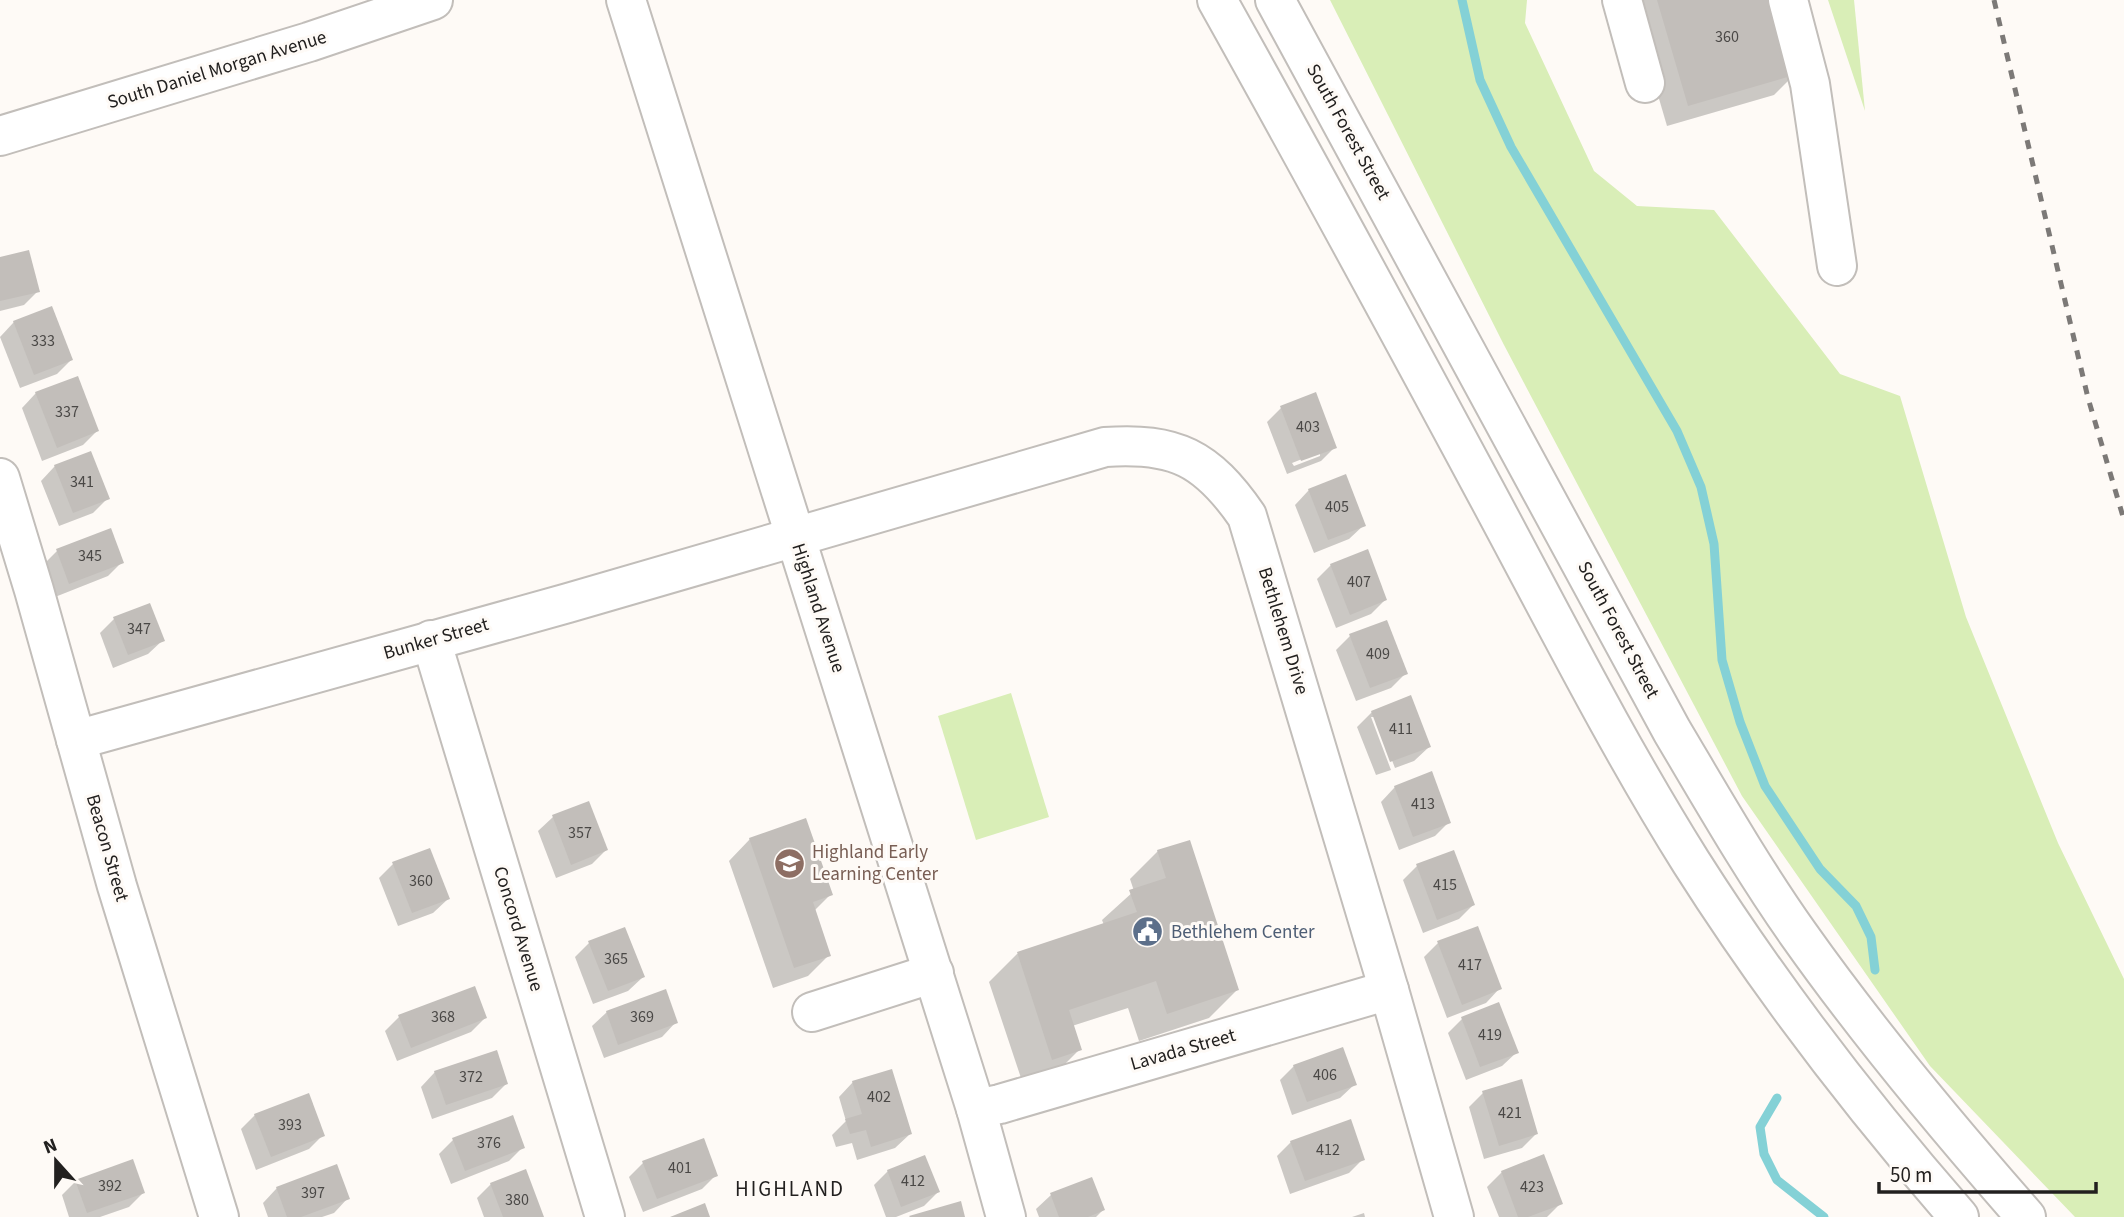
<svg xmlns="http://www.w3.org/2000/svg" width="2124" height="1217" viewBox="0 0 2124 1217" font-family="'Source Sans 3',sans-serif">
<rect width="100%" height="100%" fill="#fefaf6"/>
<!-- green -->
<g fill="#d9eeb7">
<path d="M1330,0H1527L1525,23L1594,171L1637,206L1714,210L1840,374L1900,396L1966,617L2058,843L2124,979V1217H2075L1930,1066L1742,796L1504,345Z"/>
<path d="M1828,0H1854L1865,111Z"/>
<path d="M1011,693L1049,817L976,840L938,716Z"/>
</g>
<!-- shadow -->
<g fill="#0003" fill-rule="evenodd">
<path d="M1630,0H1774L1796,73L1774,95L1667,126Z"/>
<path d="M0,259L38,291L24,305L0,311Z"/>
<path d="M14,322L71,360L57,374L20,388L0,337Z"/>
<path d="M36,393L97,431L83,445L42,461L22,408Z"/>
<path d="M1281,408L1335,447L1321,461L1287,474L1267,422ZM1320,452V456L1294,466L1292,463Z"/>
<path d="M55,466L107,499L93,513L59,526L41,481Z"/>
<path d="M1309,490L1364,525L1349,539L1314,553L1295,505Z"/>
<path d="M57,551L122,562L108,576L55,597L43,565Z"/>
<path d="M1331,565L1385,600L1371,614L1336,628L1317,579Z"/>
<path d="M114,619L163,640L148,654L113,668L100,633Z"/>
<path d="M1350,636L1406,673L1391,688L1356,701L1336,650Z"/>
<path d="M1372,712L1429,747L1414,761L1395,768L1375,717H1371L1391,770L1376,775L1357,727Z"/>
<path d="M1395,787L1449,822L1435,836L1399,850L1381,802Z"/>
<path d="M588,803L606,850L592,864L556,878L538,831L553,817Z"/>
<path d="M750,839L830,895L814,911L829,955L808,976L773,988L729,861Z"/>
<path d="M1158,851L1237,990L1209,1018L1139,1041L1128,1008L1072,1026L1080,1049L1052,1077L1024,1087L989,982L1017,954L1104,925L1102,920L1134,891L1130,879Z"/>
<path d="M393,864L448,899L433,913L398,926L379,878Z"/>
<path d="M1417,866L1473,905L1459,919L1423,933L1403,880Z"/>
<path d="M589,943L643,977L628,991L593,1004L575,957Z"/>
<path d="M1438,943L1500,988L1486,1003L1447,1018L1424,957Z"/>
<path d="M607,1012L676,1022L662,1037L604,1058L592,1026Z"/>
<path d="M399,1017L485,1018L471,1032L397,1061L385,1031Z"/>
<path d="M1462,1019L1517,1052L1502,1066L1466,1080L1448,1033Z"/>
<path d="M1294,1066L1355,1084L1340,1098L1292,1115L1280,1080Z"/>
<path d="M435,1072L506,1084L492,1098L432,1119L421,1087Z"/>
<path d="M853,1082L910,1134L895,1148L857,1160L852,1143L836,1147L832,1135L846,1121L839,1097Z"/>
<path d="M1483,1093L1536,1134L1522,1148L1484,1159L1469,1107Z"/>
<path d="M255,1115L323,1135L309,1149L256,1170L241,1129Z"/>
<path d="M453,1140L523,1147L509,1161L451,1184L439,1154Z"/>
<path d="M1291,1142L1363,1159L1349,1173L1290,1194L1277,1156Z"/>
<path d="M1543,1156L1561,1203L1547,1217H1499L1487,1187L1502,1172Z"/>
<path d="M643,1163L716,1175L702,1189L643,1212L629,1177Z"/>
<path d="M888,1171L938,1192L924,1206L896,1217H886L874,1185Z"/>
<path d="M1091,1179L1103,1210L1096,1217H1039L1036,1209L1051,1195Z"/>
<path d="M76,1181L143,1193L129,1207L100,1217H69L62,1195Z"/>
<path d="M491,1184L542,1217H484L477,1198Z"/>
<path d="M277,1188L348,1198L334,1213L322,1217H268L263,1203Z"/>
<path d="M1364,1213L1365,1217H1352Z"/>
</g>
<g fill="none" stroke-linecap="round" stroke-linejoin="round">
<!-- stream -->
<g stroke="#84d1d6" stroke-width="9">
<path d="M1462,0L1480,80L1511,147L1677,431L1701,487L1714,544L1722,660L1740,722L1765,786L1820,869L1856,906L1871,937L1875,970"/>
<path d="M1777,1098L1760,1127L1764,1154L1777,1180L1824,1217"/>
</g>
</g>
<!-- building -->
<g fill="#c2beba">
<path d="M1657,0H1776L1798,74L1688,106Z"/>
<path d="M29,250L40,292L0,301V257Z"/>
<path d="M52,306L73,360L34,375L13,321Z"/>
<path d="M78,376L99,431L57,448L35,392Z"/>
<path d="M1316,392L1337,448L1301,461L1280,406Z"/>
<path d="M91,451L110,499L73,513L54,465Z"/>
<path d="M1346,474L1366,526L1328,540L1308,489Z"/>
<path d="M111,528L124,563L69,584L56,549Z"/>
<path d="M1368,549L1387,600L1350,615L1330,564Z"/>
<path d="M150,603L165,641L128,655L113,617Z"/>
<path d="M1387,620L1408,674L1370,688L1349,634Z"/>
<path d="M1411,695L1431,747L1390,762L1371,711Z"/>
<path d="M1432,771L1451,823L1413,837L1394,786Z"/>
<path d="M589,801L608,850L571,865L552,815Z"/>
<path d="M806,818L833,895L813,902L831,956L794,968L749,838Z"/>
<path d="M1190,840L1239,990L1167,1014L1156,981L1069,1010L1082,1050L1052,1060L1017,952L1137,912L1129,890L1166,878L1157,850Z"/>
<path d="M430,848L450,899L412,913L392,862Z"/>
<path d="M1454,850L1475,905L1437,920L1416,864Z"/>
<path d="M1478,926L1502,989L1462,1005L1437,941Z"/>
<path d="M625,927L645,977L608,991L588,941Z"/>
<path d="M475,986L487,1018L411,1048L398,1015Z"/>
<path d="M666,989L678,1023L618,1045L606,1011Z"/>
<path d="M1499,1002L1519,1053L1480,1067L1461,1017Z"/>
<path d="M1343,1047L1357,1085L1307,1102L1293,1065Z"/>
<path d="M497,1050L508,1084L446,1105L434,1071Z"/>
<path d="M892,1069L912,1134L871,1147L866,1130L850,1134L845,1119L862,1114L852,1081Z"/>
<path d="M1522,1079L1538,1134L1499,1146L1482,1091Z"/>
<path d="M309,1093L325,1136L271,1157L254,1114Z"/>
<path d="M513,1115L525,1148L465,1171L452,1138Z"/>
<path d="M1351,1119L1365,1160L1305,1181L1290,1141Z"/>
<path d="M704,1138L718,1176L657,1199L642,1161Z"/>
<path d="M1544,1154L1563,1204L1528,1217H1518L1501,1171Z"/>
<path d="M925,1155L940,1192L901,1207L887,1170Z"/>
<path d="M133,1159L145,1193L87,1213L75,1180Z"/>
<path d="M337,1164L350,1199L301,1217H287L276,1187Z"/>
<path d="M526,1169L544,1217H503L490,1183Z"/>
<path d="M1092,1177L1105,1210L1088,1217H1059L1050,1193Z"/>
<path d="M961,1201L965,1217H910L909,1216Z"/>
<path d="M705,1203L710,1217H670Z"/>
</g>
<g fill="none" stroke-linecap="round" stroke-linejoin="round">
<defs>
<g id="minor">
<path d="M626,0L976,1109L1006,1217"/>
<path d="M1217,0C1307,161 1395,323 1482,485C1550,611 1615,741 1691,862C1771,988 1861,1105 1959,1217"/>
<path d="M1275,0L1672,731C1713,800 1753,870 1799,935C1869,1034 1946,1126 2026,1217"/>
<path d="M1622,0L1645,83"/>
<path d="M1788,0L1810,84L1837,266"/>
<path d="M0,478L34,590L117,886L219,1217"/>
<path d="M431,640L605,1217"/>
<path d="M76,740L568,603L1105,447C1175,442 1207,458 1247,516L1389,990L1454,1217"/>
<path d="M812,1012L934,973"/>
<path d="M976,1109L1000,1104L1389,990"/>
</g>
<path id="major" d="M0,136L309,42L433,0"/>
</defs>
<!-- minor casing -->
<use href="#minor" stroke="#c2beba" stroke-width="42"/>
<!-- major casing -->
<use href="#major" stroke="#c2beba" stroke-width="42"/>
<!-- minor -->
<use href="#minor" stroke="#fff" stroke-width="38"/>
<!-- major -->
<use href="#major" stroke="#fff" stroke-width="38"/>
<!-- rail -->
<path stroke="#7c7977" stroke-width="5" stroke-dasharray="9 9" stroke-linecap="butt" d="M1994,0L2088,398L2124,520"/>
</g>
<!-- icons -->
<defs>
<symbol id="school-disc" viewBox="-11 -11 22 22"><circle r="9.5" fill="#8d6e63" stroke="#fefaf6"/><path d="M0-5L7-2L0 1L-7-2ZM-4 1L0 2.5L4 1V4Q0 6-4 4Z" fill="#fff"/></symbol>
<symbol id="civic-disc" viewBox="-11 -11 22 22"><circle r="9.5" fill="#5c6f8a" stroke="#fefaf6"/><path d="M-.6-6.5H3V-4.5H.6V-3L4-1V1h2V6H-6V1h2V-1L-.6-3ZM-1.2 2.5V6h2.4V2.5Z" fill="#fff"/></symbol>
</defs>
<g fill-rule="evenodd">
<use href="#school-disc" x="772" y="846" width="35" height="35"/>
<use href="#civic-disc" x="1130" y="914" width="35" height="35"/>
</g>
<g text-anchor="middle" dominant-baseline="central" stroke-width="6" stroke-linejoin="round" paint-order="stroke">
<!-- number labels -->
<g font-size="16" fill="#4a4846">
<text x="1727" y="37">360</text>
<text x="43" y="341">333</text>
<text x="67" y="412">337</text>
<text x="1308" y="427">403</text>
<text x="82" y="482">341</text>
<text x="1337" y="507">405</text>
<text x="90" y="556">345</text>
<text x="1359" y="582">407</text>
<text x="139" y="629">347</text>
<text x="1378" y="654">409</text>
<text x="1401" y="729">411</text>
<text x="1423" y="804">413</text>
<text x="580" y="833">357</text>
<text x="421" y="881">360</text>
<text x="1445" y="885">415</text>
<text x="616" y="959">365</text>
<text x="1470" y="965">417</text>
<text x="443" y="1017">368</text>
<text x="642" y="1017">369</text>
<text x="1490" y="1035">419</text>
<text x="1325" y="1075">406</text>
<text x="471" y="1077">372</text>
<text x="879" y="1097">402</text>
<text x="1510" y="1113">421</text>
<text x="290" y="1125">393</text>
<text x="489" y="1143">376</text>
<text x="1328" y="1150">412</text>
<text x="680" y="1168">401</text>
<text x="913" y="1181">412</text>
<text x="110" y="1186">392</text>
<text x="1532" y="1187">423</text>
<text x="313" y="1193">397</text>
<text x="517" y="1200">380</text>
</g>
<!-- street labels -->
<g font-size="19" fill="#22201f" stroke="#fefaf6">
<text transform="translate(217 70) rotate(-17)">South Daniel Morgan Avenue</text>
<text transform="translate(1348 132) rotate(61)">South Forest Street</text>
<text transform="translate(818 608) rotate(72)">Highland Avenue</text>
<text transform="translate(1618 630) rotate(62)">South Forest Street</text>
<text transform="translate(1283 631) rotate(73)">Bethlehem Drive</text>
<text transform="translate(436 639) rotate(-16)">Bunker Street</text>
<text transform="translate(107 848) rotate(74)">Beacon Street</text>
<text transform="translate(518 929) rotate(73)">Concord Avenue</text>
<text transform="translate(1183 1050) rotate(-16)">Lavada Street</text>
</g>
<!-- education labels -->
<g font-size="19" fill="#785e54" stroke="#fefaf6" text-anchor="start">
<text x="812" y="852">Highland Early<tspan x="812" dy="22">Learning Center</tspan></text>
</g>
<!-- service labels -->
<g font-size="19" fill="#4e5e75" stroke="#fefaf6" text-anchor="start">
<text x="1171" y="932">Bethlehem Center</text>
</g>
<!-- neighbourhood labels -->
<g font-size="21" letter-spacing="2" fill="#22201f" stroke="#fefaf6">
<text x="790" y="1189">HIGHLAND</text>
</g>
</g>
<!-- north arrow -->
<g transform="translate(56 1161) rotate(339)" stroke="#fefaf6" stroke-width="5" paint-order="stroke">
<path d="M0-5L12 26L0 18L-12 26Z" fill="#22201f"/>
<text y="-10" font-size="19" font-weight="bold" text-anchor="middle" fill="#22201f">N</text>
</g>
<!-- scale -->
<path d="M1879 1182v10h217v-10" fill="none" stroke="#22201f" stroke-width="3.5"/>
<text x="1890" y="1182" font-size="21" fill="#22201f" stroke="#fefaf6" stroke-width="5" paint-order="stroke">50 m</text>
</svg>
